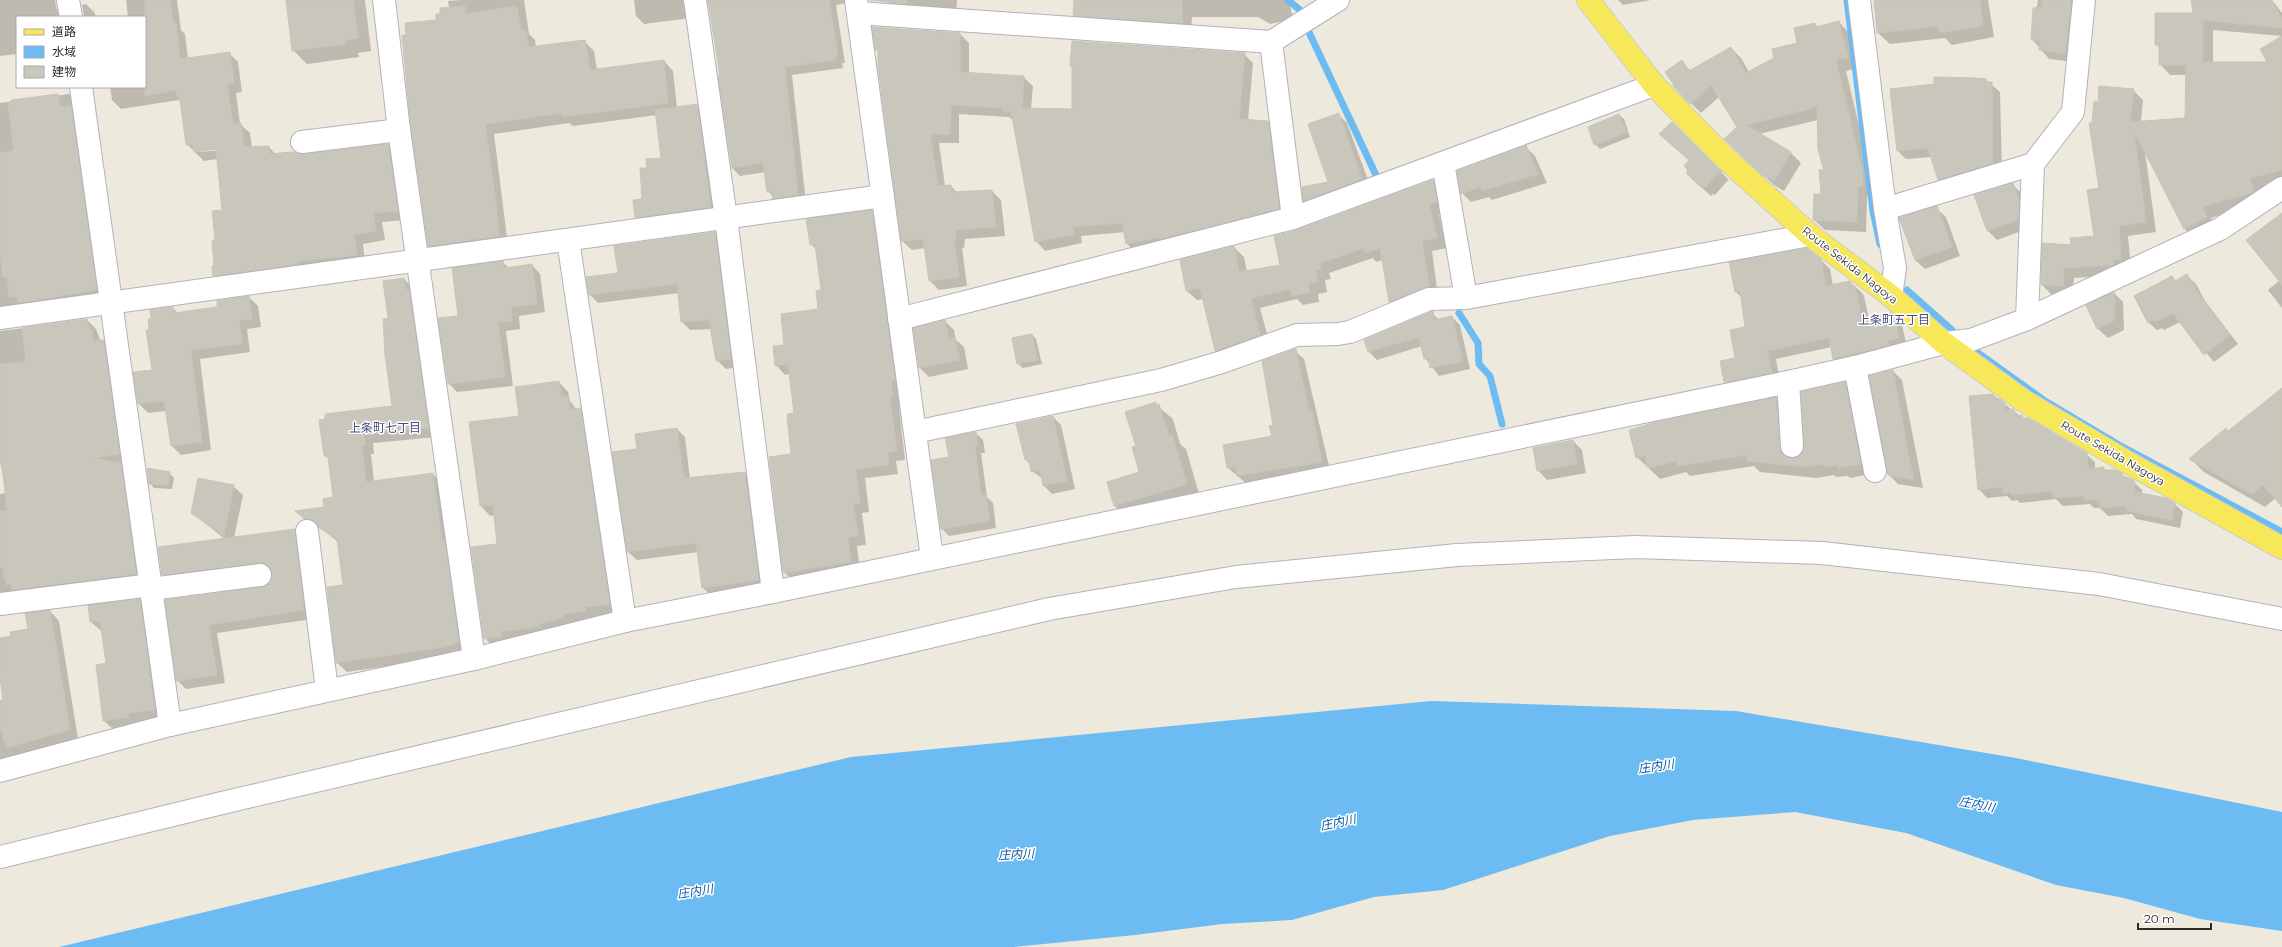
<svg xmlns="http://www.w3.org/2000/svg" width="2282" height="947" viewBox="0 0 2282 947" font-family="Montserrat,'Noto Sans JP',sans-serif">
<rect width="100%" height="100%" fill="#eee9dd"/>
<!-- water -->
<path fill="#6cbcf3" d="M1431,701L1736,711L2016,758L2282,812V931L2200,919L2124,898L2056,885L1906,833L1795,812L1693,820L1610,836L1443,890L1374,897L1292,920L1222,924L1135,935L1014,947H59L851,757Z"/>
<!-- shadow -->
<g fill="#0003" fill-rule="evenodd">
<path d="M0,0H55L57,10L64,17H17V54L0,56Z"/>
<path d="M126,0H177L181,30L185,34L188,59L229,53L238,62L242,92L236,93L240,124L250,133L252,148L269,147L276,155H304L388,145L397,154L406,220L382,222L385,240L363,244L365,264L223,285L214,275L216,240L223,211L218,159L204,161L187,144L181,103L179,100L121,109L112,100L110,87H145V17H128ZM221,148V150L200,152L199,151Z"/>
<path d="M287,0H365L371,51L358,53L359,57L307,64L293,50Z"/>
<path d="M462,0H524L529,34L535,40L536,47L584,41L594,51L597,70L664,61L673,71L677,108L697,105L705,114L719,216L644,226L636,217L644,200L648,168L662,159L657,115L573,126L569,123L494,134L508,246L439,255L429,246L408,36L437,21L449,8L448,1Z"/>
<path d="M634,0H694L691,18L644,24L636,16Z"/>
<path d="M707,0H851V2L836,5L845,63H842L843,68L792,75L806,203L781,206L768,191L765,172L740,176L732,168L714,27Z"/>
<path d="M887,0H957L956,15L897,11Z"/>
<path d="M1075,0H1289L1293,19L1270,24L1258,17H1192L1191,33L1084,25L1074,15Z"/>
<path d="M1618,0H1651L1623,5Z"/>
<path d="M1934,0H1988L1994,37L1952,45L1945,38L1890,44L1878,33Z"/>
<path d="M2038,0H2083L2074,62L2049,59L2032,39Z"/>
<path d="M2192,0H2272L2282,13V36L2213,30V63H2269L2282,37V176L2274,181L2275,184L2260,188L2263,202L2211,218L2217,228L2195,239L2185,229L2145,152L2156,232L2128,236L2131,269L2123,275L2074,278L2073,296L2052,295L2042,285L2072,246L2095,237L2100,189L2093,124L2099,103L2133,90L2143,100L2141,122L2186,119L2187,75H2170L2160,64V48L2156,44L2194,14Z"/>
<path d="M86,4L95,13V17H84L82,5Z"/>
<path d="M1839,22L1849,33L1858,68L1846,71L1872,180L1873,196H1867L1866,232L1825,230L1814,220L1822,195L1825,174L1818,120L1759,134L1791,153L1801,163L1784,191L1774,185L1736,149L1738,127L1719,97L1701,113L1674,86L1682,62L1691,71L1731,48L1741,58L1749,72L1798,44L1815,24L1818,27Z"/>
<path d="M960,34L969,43V74L1023,77L1033,86L1031,109L1073,110V69L1071,66L1244,54L1253,63L1248,121L1268,122L1277,131L1288,218L1137,253L1127,244L1125,232L1081,236L1082,243L1045,251L1036,241L1014,121L1009,117L959,114V143H939L945,186H951L957,193L992,191L1001,200L1005,236L965,239L964,248H962L967,286L939,290L930,281L925,248L912,250L902,241L879,66V51L876,49Z"/>
<path d="M1986,80L2000,92L2002,172L1948,188L1939,179L1932,157L1906,159L1897,150Z"/>
<path d="M69,94L78,103L105,299L0,320V103Z"/>
<path d="M1338,114L1347,123L1371,188L1313,209L1304,200L1330,182Z"/>
<path d="M1619,115L1624,119L1630,137L1600,149L1595,144Z"/>
<path d="M1672,123L1730,181L1728,180L1715,195L1713,194L1711,196L1697,183L1688,168L1690,160Z"/>
<path d="M1526,147L1535,156L1547,183L1492,200L1489,197L1471,202L1462,193Z"/>
<path d="M1433,181L1443,191L1446,212L1439,214L1447,248L1432,251L1438,296L1399,312L1390,302L1383,260L1376,262L1373,258L1329,273L1331,279L1325,280L1327,292L1318,294L1319,302L1303,305L1297,299L1260,308L1270,345L1226,360L1216,350L1204,299L1197,300L1187,291L1234,247L1244,257L1247,272L1282,266L1298,231Z"/>
<path d="M2012,184L2022,194L2027,229L1997,240L1988,231L1975,196Z"/>
<path d="M1936,208L1946,217L1960,256L1925,269L1915,260L1900,219Z"/>
<path d="M872,211L881,220L902,406H899L905,460L896,461L898,474L865,478L869,512L862,513L866,545L857,546L860,571L793,581L784,572L795,414L790,374L785,375L776,365L785,346L819,310L822,291L816,249L811,244Z"/>
<path d="M2282,219V308L2268,290L2280,280L2248,240L2271,221L2273,222Z"/>
<path d="M714,233L723,241L739,367L726,369L717,360L712,329L690,330L682,322L679,293L598,303L590,295L619,274Z"/>
<path d="M1821,260L1830,269L1833,286L1850,282L1861,292L1864,296L1869,319L1890,314L1902,325L1907,347L1843,367L1834,359L1832,347L1776,359L1780,381L1734,391L1725,382L1721,362L1736,359L1746,328L1742,298L1736,292Z"/>
<path d="M502,262L509,268L532,265L540,274L545,312L519,316L520,329L506,331L513,386L457,392L449,384L459,317Z"/>
<path d="M2187,276L2196,284L2205,301L2238,344L2214,362L2180,322L2164,330L2162,328L2157,330L2148,322L2172,278L2176,282Z"/>
<path d="M404,279L413,289L437,437L373,443L374,454H371L374,482L433,474L442,484L468,651L455,656L347,672L337,663L344,585L338,542L322,529L305,520L297,512L325,508L334,498L330,460L325,455L393,407L390,319Z"/>
<path d="M2114,293L2123,302L2124,330L2108,338L2098,329L2087,306Z"/>
<path d="M249,297L258,306L261,327L247,329L250,352L200,359L211,450L181,455L172,446L166,411L148,413L139,404L135,373L153,371L150,330L153,319L173,308L178,313L219,308Z"/>
<path d="M1432,313L1439,320L1452,317L1460,325L1470,369L1439,376L1425,358L1422,346L1377,360L1369,352Z"/>
<path d="M87,320L96,329L101,342L113,351L128,463L121,464L130,473L145,583L0,604V494L6,493L0,460V331Z"/>
<path d="M945,321L954,330L956,340L964,347L968,369L929,377L920,368L914,329Z"/>
<path d="M1032,335L1036,339L1042,364L1023,368L1018,364L1013,339Z"/>
<path d="M1295,351L1304,359L1330,470L1247,484L1228,468L1273,437L1274,425Z"/>
<path d="M1893,371L1902,380L1923,488L1898,484L1889,475Z"/>
<path d="M559,382L568,392L570,401L577,410L580,409L590,419L619,613L594,616L595,620L494,648L485,638L498,545L495,515L490,516L481,506L470,423L520,416Z"/>
<path d="M1845,383L1856,394L1871,474L1850,478L1848,476L1836,477L1834,475L1817,478L1760,472L1754,466L1690,476L1686,472L1660,479L1637,457L1776,398L1787,409L1790,459H1793L1804,452Z"/>
<path d="M2282,389V496L2277,497L2265,507L2204,472L2191,459L2229,433Z"/>
<path d="M1993,395L2020,416L2086,454L2095,462V469L2103,468L2106,471L2121,474L2133,481L2142,490V494L2175,504L2183,512L2180,528L2136,519L2132,514L2108,516L2100,508H2094L2090,504L2063,506L2056,499L2020,503L2017,500L2012,501L2007,496L1987,498L1979,489Z"/>
<path d="M1155,404L1173,419L1180,444L1186,449L1200,497L1129,520L1115,506L1108,483L1141,473L1137,446Z"/>
<path d="M1053,417L1061,425L1075,489L1052,494L1044,486L1043,479L1032,471L1031,465L1026,460Z"/>
<path d="M677,429L685,437L690,479L745,473L753,481L767,589L712,596L703,588L698,552L637,560L628,552L614,453L638,450Z"/>
<path d="M976,433L983,440L985,453H981L987,497L993,503L996,528L949,536L942,529L950,458Z"/>
<path d="M1573,441L1582,450L1586,473L1547,480L1538,470Z"/>
<path d="M169,473L174,478L172,489L154,488L150,483Z"/>
<path d="M233,486L243,495L234,538L295,530L303,538L313,619L217,633L225,683L186,689L177,680L166,601L262,588L272,581L273,572L268,571L171,583L163,575L225,539L192,513Z"/>
<path d="M139,600L148,609L163,718L136,722L137,725L113,729L104,721L97,665L107,664L103,630H100L91,622Z"/>
<path d="M50,611L59,621L78,739L0,763V700L4,699L0,670V639L12,637L29,630Z"/>
</g>
<g fill="none" stroke-linecap="round" stroke-linejoin="round">
<!-- stream -->
<g stroke="#6cbcf3" stroke-width="7">
<path d="M1288,0L1300,10"/>
<path d="M1847,0L1873,211L1880,244"/>
<path d="M1307,28L1376,175"/>
<path d="M1907,290L1952,330"/>
<path d="M1459,313L1478,343L1479,364L1490,376L1502,424"/>
<path d="M1974,350L2045,401L2119,445L2282,532"/>
</g>
</g>
<!-- building -->
<g fill="#c9c6bc" stroke="#c9c5b6">
<path d="M145,0H170L173,24L176,23L180,59L230,52L234,83L227,84L233,124L241,123L244,147L269,146L270,154L291,152L304,154L388,144L398,211L373,213L376,231L354,235L357,255L299,261V264L213,276L212,266L214,265L212,241L215,239L212,211L222,210L216,149L194,152L193,144L186,145L180,100H178L176,90L145,96Z"/>
<path d="M286,0H353L358,38L345,40V44L292,51Z"/>
<path d="M708,0H829L838,55L835,56V60L785,67L798,195L773,199L771,191L767,192L763,163L732,168L718,76H720Z"/>
<path d="M870,0H907L906,4Z"/>
<path d="M1074,0H1182V23L1073,16Z"/>
<path d="M1874,0H1980L1983,26L1939,33L1938,26L1877,33Z"/>
<path d="M2042,0H2071L2065,54L2039,50L2040,40H2031L2033,8L2042,7Z"/>
<path d="M2191,0H2271L2282,18V28L2203,20V62H2267L2260,49L2282,36V170L2250,178L2254,192L2202,207L2207,217L2184,229L2134,131L2146,222L2119,226L2121,259L2113,260V265L2064,268L2063,286L2041,285L2042,243L2071,245L2070,238L2094,236L2087,190L2099,188L2089,123H2092L2094,101L2098,102L2099,86L2134,89L2130,122L2185,118L2186,65H2159V45H2155V13H2193Z"/>
<path d="M465,6L466,14L517,6L521,30H526L529,47L585,40L590,70L664,60L668,103L562,117V113L485,124L496,202L499,236L428,246L411,128L402,35H406L405,23L436,20V14H440V8Z"/>
<path d="M1839,21L1848,58L1836,60L1862,169L1863,186H1858L1857,222L1813,220L1814,194H1821L1819,169L1824,171L1818,149L1817,107L1746,125L1791,152L1774,181L1762,175L1724,139L1737,127L1711,85L1690,104L1673,86L1674,85L1665,72L1682,60L1689,71L1731,47L1746,73L1774,58L1772,49L1797,43L1794,28L1815,23L1816,27Z"/>
<path d="M872,27L960,33V72L1024,76L1022,108L1072,109V67L1070,66L1072,41L1245,53L1239,119L1268,121L1279,209L1160,239V237L1126,244L1122,223L1073,227L1074,234L1035,242L1011,111L1003,112L1004,108L951,105L950,134H930L938,186L951,185L952,192L992,190L996,227L956,230L955,239H954L959,277L929,281L923,239L901,241L878,66V50H875Z"/>
<path d="M1934,77L1976,78L1986,79V82H1992L1993,163L1938,180L1928,148L1897,151L1890,89L1934,84Z"/>
<path d="M58,94L60,107L71,106L97,290L19,303L16,296L9,297L7,277H3L0,252V153L14,151L8,103L12,100Z"/>
<path d="M697,104L711,207L635,218L633,200L642,199L640,168H647L646,159L661,158L655,110Z"/>
<path d="M1339,113L1362,179L1303,201L1302,187L1328,182L1308,124Z"/>
<path d="M1619,114L1627,132L1594,145L1588,127Z"/>
<path d="M1672,122L1722,172L1720,174L1719,172L1706,187L1704,186L1702,188L1687,174V169L1684,166L1689,160L1659,134Z"/>
<path d="M1526,145L1538,174L1482,191L1480,187L1461,194L1457,171Z"/>
<path d="M1433,180L1437,202L1429,204L1437,238L1422,241L1429,286L1389,302L1380,248L1365,253L1364,248L1320,263L1321,269L1315,270L1318,282L1308,284L1310,292L1292,296L1291,289L1251,298L1260,335L1215,351L1200,288L1186,291L1180,260L1234,246L1239,272L1280,265L1274,236L1297,230Z"/>
<path d="M2013,183L2019,201L2018,220L1987,231L1974,195Z"/>
<path d="M1937,206L1952,247L1915,260L1899,218Z"/>
<path d="M872,210L895,380H891L893,397H890L897,451L888,452L889,465L856,469L860,503L853,504L858,536L848,537L851,562L783,573L769,457L791,454L787,417L788,414L794,413L788,364L775,366L773,346L784,345L781,314L818,309L816,291L821,290L815,244L810,245L806,219Z"/>
<path d="M2282,213V285L2246,240Z"/>
<path d="M715,232L731,359L716,361L709,320L681,322L677,284L589,295L586,277L618,273L614,246Z"/>
<path d="M1807,248L1821,259L1826,286L1850,281L1853,287L1855,286L1862,319L1891,313L1894,315L1899,338L1888,341L1889,345L1833,359L1829,338L1767,351L1772,373L1724,382L1720,361L1735,358L1730,330L1745,327L1740,291L1735,292L1729,262Z"/>
<path d="M503,261L504,268L532,264L537,304L511,307L512,321L498,322L505,377L448,384L438,318L458,316L452,268Z"/>
<path d="M2187,274L2197,291L2230,335L2204,355L2173,313L2155,322L2154,320L2148,323L2134,296L2172,276L2175,281Z"/>
<path d="M404,278L406,290H409L429,428L364,434L366,445H362L366,482L433,473L442,541L445,540L459,642L445,647L336,663L327,587L343,585L337,539L318,527L312,520L306,519L295,511L324,507L323,499L333,497L328,456H324L319,420L325,419V414L392,406L385,355L383,319L388,318L383,281Z"/>
<path d="M2114,292L2115,320L2097,329L2086,305Z"/>
<path d="M249,296L252,319L239,320L242,344L191,350L202,442L171,446L164,401L138,404L133,372L152,370L146,330L149,329L148,319H151L150,310L173,307L174,313L217,307V301Z"/>
<path d="M1433,311L1434,320L1452,316L1463,361L1430,368L1428,358L1424,359L1419,337L1368,352L1364,340Z"/>
<path d="M87,319L90,330L92,329L93,341L104,340L120,454L94,458L121,463L136,574L12,590L11,584L7,585L4,577L3,566L0,567V511H7L2,463L0,464V364L26,362L22,328Z"/>
<path d="M945,320L949,338L955,337L960,360L919,368L913,328Z"/>
<path d="M1032,334L1038,360L1017,364L1012,338Z"/>
<path d="M1296,349L1309,412H1312L1322,462L1237,476L1235,467L1227,468L1223,445L1272,436L1269,426L1273,425L1262,361Z"/>
<path d="M1893,370L1908,452L1914,480L1888,475L1869,376Z"/>
<path d="M559,381L561,395L568,397L570,410L581,408L610,604L585,607L586,611L563,614L564,617L539,624L540,626L501,632L502,636L484,639L471,547L497,544L493,505L480,506L469,422L519,416L515,387Z"/>
<path d="M1845,382L1861,464L1838,468V465L1825,467L1824,464L1806,467L1748,461L1747,455L1678,466L1677,461L1648,468L1645,456L1636,458L1629,430L1656,422L1776,397L1781,453L1787,457H1799L1803,452L1804,445L1801,392Z"/>
<path d="M2282,388V507L2263,485L2252,494L2189,459L2226,428L2228,431Z"/>
<path d="M1993,394L1995,399H2000L2005,403V410L2014,409L2016,416L2022,415L2023,418H2028L2087,453L2088,469L2104,467V470H2115L2122,473V476L2134,480L2135,492L2166,498L2175,503L2172,520L2127,511L2126,506L2099,508L2100,500H2085L2084,496L2053,498L2052,491L2011,495L2010,492L2003,493L2002,487L1978,490L1969,396Z"/>
<path d="M1156,402V405L1159,404L1169,436L1172,434L1187,484L1114,506L1107,482L1139,472L1132,447L1136,446L1125,412Z"/>
<path d="M1053,416L1067,481L1043,486L1040,470L1031,472L1029,460H1025L1016,424Z"/>
<path d="M677,428L684,478L745,472L759,580L702,588L696,543L627,552L612,452L637,449L635,434Z"/>
<path d="M976,432L978,446H975L981,495H986L990,521L941,529L931,460L949,457L945,438Z"/>
<path d="M1573,440L1577,464L1537,471L1533,448Z"/>
<path d="M147,468L170,472L168,485L149,484Z"/>
<path d="M198,478L234,485L224,536L191,513Z"/>
<path d="M295,529L304,610L209,625L217,675L176,681L165,600L262,587L271,580L272,573L265,564L258,563L162,575L158,547Z"/>
<path d="M140,599L155,710L128,713L129,717L103,721L96,665L106,663L100,621L90,622L88,605Z"/>
<path d="M50,610L70,730L6,748L0,726V701L3,700L0,677V638L11,636L10,632L28,629L25,613Z"/>
</g>
<g fill="none" stroke-linecap="round" stroke-linejoin="round">
<defs>
<g id="minor">
<path d="M68,0L71,17"/>
<path d="M384,0L399,130L474,659"/>
<path d="M695,0L726,218L773,592"/>
<path d="M856,0L932,558"/>
<path d="M1859,0L1885,209L1895,268L1891,296"/>
<path d="M858,13L1271,42L1338,0"/>
<path d="M1271,42L1293,218"/>
<path d="M81,87L170,725"/>
<path d="M302,142L399,130"/>
<path d="M1443,163L1466,298"/>
<path d="M1885,209L2033,164L2073,112L2084,0"/>
<path d="M568,240L625,621"/>
<path d="M0,318L883,196"/>
<path d="M899,319L1293,218L1654,85"/>
<path d="M2027,319L2033,164"/>
<path d="M1855,367L1875,471"/>
<path d="M1788,382L1792,446"/>
<path d="M915,432L1161,380L1222,362L1297,335L1338,334L1350,332L1429,299L1466,298L1810,235"/>
<path d="M307,531L327,690"/>
<path d="M151,589L260,575"/>
<path d="M0,604L151,585"/>
<path d="M0,771L170,725L474,659L625,621L773,592L1788,382L1855,367L1944,343L1971,340L2027,319L2220,229L2282,188"/>
<path d="M0,857L222,803L1049,609L1236,577L1457,555L1635,547L1822,553L2099,584L2282,619"/>
</g>
<path id="primary" d="M1588,0L1654,85L1723,156L1810,235L1891,296L1944,343L2024,401L2127,462L2282,548"/>
</defs>
<!-- minor casing -->
<use href="#minor" stroke="#b1b1c0" stroke-width="24"/>
<!-- primary casing -->
<use href="#primary" stroke="#ccc" stroke-width="24"/>
<!-- minor -->
<use href="#minor" stroke="#fff" stroke-width="22"/>
<!-- primary -->
<use href="#primary" stroke="#f6e859" stroke-width="22"/>
</g>
<g text-anchor="middle" dominant-baseline="central" stroke-width="3" stroke-linejoin="round" paint-order="stroke">
<!-- street labels -->
<g font-size="11" fill="#2b2b2b" stroke="#fff">
<text transform="translate(1850 265) rotate(38)">Route Sekida Nagoya</text>
<text transform="translate(2113 453) rotate(30)">Route Sekida Nagoya</text>
</g>
<!-- neighbourhood labels -->
<g font-size="12" fill="#494b7e" stroke="#fff">
<text x="1894" y="319">上条町五丁目</text>
<text x="385" y="427">上条町七丁目</text>
</g>
<!-- water labels -->
<g font-size="12" font-style="italic" fill="#0857a3" stroke="#fff">
<text transform="translate(1656 766) rotate(-8)">庄内川</text>
<text transform="translate(1977 804) rotate(11)">庄内川</text>
<text transform="translate(1338 822) rotate(-12)">庄内川</text>
<text transform="translate(1016 854) rotate(-3)">庄内川</text>
<text transform="translate(695 891) rotate(-9)">庄内川</text>
</g>
</g>
<!-- legend -->
<rect x="16" y="16" width="130" height="72" fill="#ffffff" stroke="#aaaaaa"/>
<rect x="24" y="29" width="20" height="6" fill="#f6e859" stroke="#aaaaaa"/>
<text x="52" y="36" font-size="12" fill="#2b2b2b">道路</text>
<rect x="24" y="46" width="20" height="12" fill="#6cbcf3" stroke="#aaaaaa"/>
<text x="52" y="56" font-size="12" fill="#2b2b2b">水域</text>
<rect x="24" y="66" width="20" height="12" fill="#c9c6bc" stroke="#aaaaaa"/>
<text x="52" y="76" font-size="12" fill="#2b2b2b">建物</text>
<!-- scale -->
<path d="M2138 923v6h73v-6" fill="none" stroke="#2b2b2b" stroke-width="2"/>
<text x="2144" y="923" font-size="12" fill="#2b2b2b" stroke="#ffffff" stroke-width="3" paint-order="stroke">20 m</text>
</svg>
